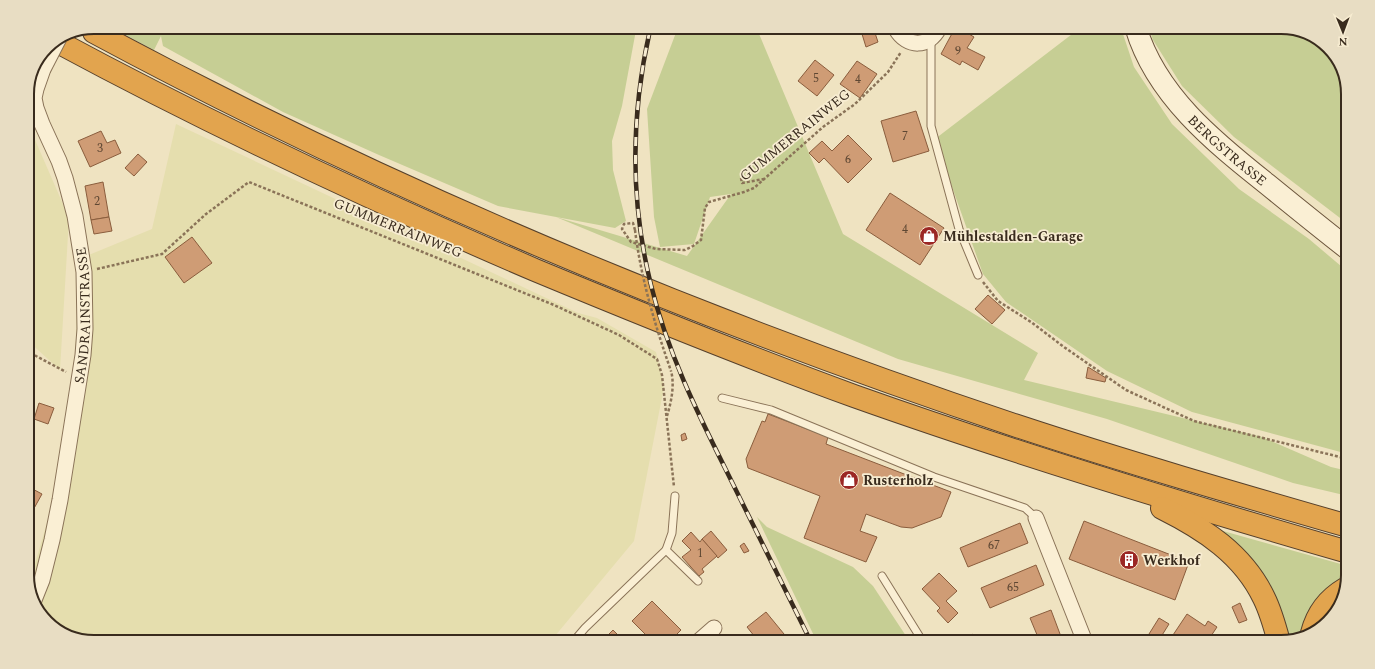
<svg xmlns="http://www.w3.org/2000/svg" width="1375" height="669" viewBox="0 0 1375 669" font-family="Spectral,serif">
<rect width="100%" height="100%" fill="#efe3c1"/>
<!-- farmland -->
<g fill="#e5deae">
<path d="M27,118L29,126L69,218L60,370L27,340Z"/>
<path d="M176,124L578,313L597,318L656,352L664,387L634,541L550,642H94L65,635L38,612L29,584L72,438L79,259L152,229Z"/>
</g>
<!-- green -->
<g fill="#c6ce94">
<path d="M1281,27L1310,34L1337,57L1348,90V222L1344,221L1234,137L1182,86L1153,40L1149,28Z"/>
<path d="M1080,28H1121L1134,67L1172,124L1239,189L1309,239L1348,272V454L1192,412L1107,371L1006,302L983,274L935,139Z"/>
<path d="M757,29L843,234L1038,353L1024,380L1262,437L1331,467L1348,471V496L1293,483L1107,419L898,359L556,217L687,256L731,194L710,197L694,244L660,247L654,217L647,109L677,30Z"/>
<path d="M636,30L622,106L612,141L613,170L626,221L615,228L498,206L379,155L283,112L163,46L161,36L154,50L120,32H156L159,33L158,32Z"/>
<path d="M757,517L767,527L853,567L873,586L910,642H817Z"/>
<path d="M1223,531L1348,566V575L1341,604L1318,631L1285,641L1222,533Z"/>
</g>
<!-- building -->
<g fill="#cf9c75" stroke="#8a5d3d">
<path d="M955,28H959L974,37L967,48L985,57L978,70L962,61L960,65L941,54Z"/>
<path d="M1055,28H1069L1067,33Z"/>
<path d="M874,30L878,42L866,47L862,34Z"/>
<path d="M815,60L834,75L817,96L798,81Z"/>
<path d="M857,61L877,74L860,98L840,84Z"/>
<path d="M916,111L929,151L893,162L881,121Z"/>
<path d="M101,131L107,143L115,140L121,153L90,167L78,141Z"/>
<path d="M848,135L872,159L848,183L824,158L819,163L809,153L822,141L832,151Z"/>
<path d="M138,154L147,162L134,176L125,168Z"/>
<path d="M103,182L109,217L91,220L85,186Z"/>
<path d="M890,193L944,228L920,265L866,230Z"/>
<path d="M109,217L112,231L94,234L91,220Z"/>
<path d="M192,237L212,263L184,283L165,257Z"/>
<path d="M988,295L1005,310L992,324L975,309Z"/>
<path d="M1088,367L1106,378L1105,382L1086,378Z"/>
<path d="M39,403L54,408L48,424L34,419Z"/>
<path d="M768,414L828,437L826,444L951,492L941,517L912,528L901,527L866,514L860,531L877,537L866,562L804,538L820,496L748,468L746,459L762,421L765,422Z"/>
<path d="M685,433L687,439L682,441L681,435Z"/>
<path d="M27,486L42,494L27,521Z"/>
<path d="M1084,521L1189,562L1175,600L1069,559Z"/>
<path d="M1020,523L1028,543L968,567L960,548Z"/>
<path d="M711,531L727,550L718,558L702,539Z"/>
<path d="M691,532L700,542L702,539L717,556L702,569L704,572L699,576L682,557L691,550L682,541Z"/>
<path d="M744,543L749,551L744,553L740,546Z"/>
<path d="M1036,565L1044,585L990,608L981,588Z"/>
<path d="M939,573L957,591L946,601L958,613L948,623L937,611L940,608L922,589Z"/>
<path d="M652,601L681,630L669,642H653L632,621Z"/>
<path d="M1240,603L1247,620L1239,623L1232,607Z"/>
<path d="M1051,610L1063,642H1040L1030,618Z"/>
<path d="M766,612L784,634L774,642H759L747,627Z"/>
<path d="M1187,614L1205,626L1208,621L1217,627L1209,639L1205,635L1200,642L1169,641Z"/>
<path d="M1159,618L1169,624L1159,640L1149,634Z"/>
<path d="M613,630L625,642H601Z"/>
<path d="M973,634L979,642H963Z"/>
<path d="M1131,637L1134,642H1117Z"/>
</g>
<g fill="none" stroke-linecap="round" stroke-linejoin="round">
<defs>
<g id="service">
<path d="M931,40V126L959,229L978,275"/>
<path d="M722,398L771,410L934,477L1025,508L1036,518"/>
<path d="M666,550L698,581"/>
<path d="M882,576L923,642"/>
<path d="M573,642L585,628L666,550L672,533L675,496"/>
</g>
<g id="minor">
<path d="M896,29C907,48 929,48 939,28"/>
<path d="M1036,518L1085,642"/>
<path id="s1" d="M34,600L42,580L52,540L60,500L83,355L85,329L84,272L75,216L65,178L59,161L42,124L36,108L34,98L36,89L43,69"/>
<path d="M698,642L714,628"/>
</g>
<g id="secondary">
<path id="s2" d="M1136,28C1156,95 1214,142 1267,184C1294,206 1321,228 1348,249"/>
</g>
<g id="motorway">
<path d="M94,32C388,190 700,320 1017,426C1126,462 1237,494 1348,526"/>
<path d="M56,41C212,125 372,200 535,270C641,314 747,357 854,396C1017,454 1182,504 1348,552"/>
<path d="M1162,508C1204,529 1243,554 1264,598C1271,612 1275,627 1279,642"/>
<path d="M1312,633C1317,614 1328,599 1345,589"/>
</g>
</defs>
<!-- service casing -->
<use href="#service" stroke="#8a7358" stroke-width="9"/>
<!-- minor casing -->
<use href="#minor" stroke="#8a7358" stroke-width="17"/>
<!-- secondary casing -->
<use href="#secondary" stroke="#6b543b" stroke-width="23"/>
<!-- motorway casing -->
<use href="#motorway" stroke="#57412c" stroke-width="24"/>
<!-- path -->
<g stroke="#8a7358" stroke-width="2.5" stroke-dasharray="3 2" stroke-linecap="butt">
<path d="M741,178L742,183L764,179"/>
<path d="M635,230L633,223L624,224L622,229L631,242L656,249L685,250L693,246L701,240L705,208L709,202L744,192L754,188L823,127L855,104L888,72L901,52"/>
<path d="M97,269L162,254L206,214L249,182L554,305L619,335L657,359L662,375L674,487"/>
<path d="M983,282L998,301L1031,322L1064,347L1126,390L1194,421L1348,459"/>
<path d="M27,349L36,356L66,372"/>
<path d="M667,416C671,403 675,385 671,371"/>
</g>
<!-- service -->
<use href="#service" stroke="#faefd4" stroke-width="7"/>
<!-- minor -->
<use href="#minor" stroke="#faefd4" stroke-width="15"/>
<!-- secondary -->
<use href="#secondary" stroke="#faefd4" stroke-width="21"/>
<!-- motorway -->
<use href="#motorway" stroke="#e2a44e" stroke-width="22"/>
<defs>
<path id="rail" d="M650,30C631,114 630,201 651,285C667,351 697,412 727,472C755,529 783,585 811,642"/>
</defs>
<!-- rail casing -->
<use href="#rail" stroke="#392b1d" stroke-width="4.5"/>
<!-- rail -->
<use href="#rail" stroke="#f7ecd1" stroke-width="3" stroke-dasharray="9" stroke-linecap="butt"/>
<defs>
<path id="minor-bridge" d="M43,69L59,38"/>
</defs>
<!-- minor-bridge casing -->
<use href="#minor-bridge" stroke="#8a7358" stroke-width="17" stroke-linecap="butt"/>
<!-- path-bridge -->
<path stroke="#8a7358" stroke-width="2.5" stroke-dasharray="3 2" stroke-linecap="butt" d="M635,230C641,279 655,325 671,371"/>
<!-- minor-bridge -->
<use href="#minor-bridge" stroke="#faefd4" stroke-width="15"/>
</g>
<!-- icons -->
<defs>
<symbol id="shop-disc" viewBox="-11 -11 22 22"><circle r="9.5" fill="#9b2725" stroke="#f7ecd1"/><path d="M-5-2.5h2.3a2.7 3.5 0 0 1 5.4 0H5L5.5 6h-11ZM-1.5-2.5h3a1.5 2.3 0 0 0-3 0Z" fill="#fff"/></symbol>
<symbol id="building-disc" viewBox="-11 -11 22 22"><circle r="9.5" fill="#9b2725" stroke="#f7ecd1"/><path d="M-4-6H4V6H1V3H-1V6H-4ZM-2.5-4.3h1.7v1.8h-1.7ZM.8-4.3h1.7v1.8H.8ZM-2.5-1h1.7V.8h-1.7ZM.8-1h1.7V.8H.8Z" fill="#fff"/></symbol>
</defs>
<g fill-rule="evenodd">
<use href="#shop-disc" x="918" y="225" width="22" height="22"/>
<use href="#shop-disc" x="838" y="469" width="22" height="22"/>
<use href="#building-disc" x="1118" y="549" width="22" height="22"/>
</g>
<g text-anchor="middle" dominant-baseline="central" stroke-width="3.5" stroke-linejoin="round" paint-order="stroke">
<!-- number labels -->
<g font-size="12" fill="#5e4733">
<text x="958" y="51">9</text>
<text x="816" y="78">5</text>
<text x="858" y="79">4</text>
<text x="905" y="136">7</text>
<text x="100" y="148">3</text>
<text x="848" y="159">6</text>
<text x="97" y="201">2</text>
<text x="905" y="229">4</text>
<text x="994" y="545">67</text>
<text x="700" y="553">1</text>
<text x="1013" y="587">65</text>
</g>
<!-- street labels -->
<g font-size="14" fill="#392b1d" stroke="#f7ecd1">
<text transform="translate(795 135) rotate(-39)">GUMMERRAINWEG</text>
<text stroke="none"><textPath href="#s2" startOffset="155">BERGSTRASSE</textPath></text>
<text transform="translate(398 228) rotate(22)">GUMMERRAINWEG</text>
<text stroke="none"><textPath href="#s1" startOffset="290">SANDRAINSTRASSE</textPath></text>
</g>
<!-- poi labels -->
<g font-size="14" font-weight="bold" fill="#392b1d" stroke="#f7ecd1" text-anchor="start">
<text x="943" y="236">Mühlestalden-Garage</text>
<text x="863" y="480">Rusterholz</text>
<text x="1143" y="560">Werkhof</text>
</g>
</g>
<!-- crop -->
<path d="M0 0H1375V669H0ZM94 34H1281A60 60 0 0 1 1341 94V575A60 60 0 0 1 1281 635H94A60 60 0 0 1 34 575V94A60 60 0 0 1 94 34Z" fill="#e8ddc3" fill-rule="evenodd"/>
<path fill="none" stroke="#392b1d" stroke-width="2" d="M94 34H1281A60 60 0 0 1 1341 94V575A60 60 0 0 1 1281 635H94A60 60 0 0 1 34 575V94A60 60 0 0 1 94 34Z"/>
<!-- north arrow -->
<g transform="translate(1343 32) rotate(179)" stroke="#f7ecd1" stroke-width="3" paint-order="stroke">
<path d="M0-3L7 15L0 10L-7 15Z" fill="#392b1d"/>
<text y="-6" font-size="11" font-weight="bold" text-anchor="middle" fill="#392b1d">N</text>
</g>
</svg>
